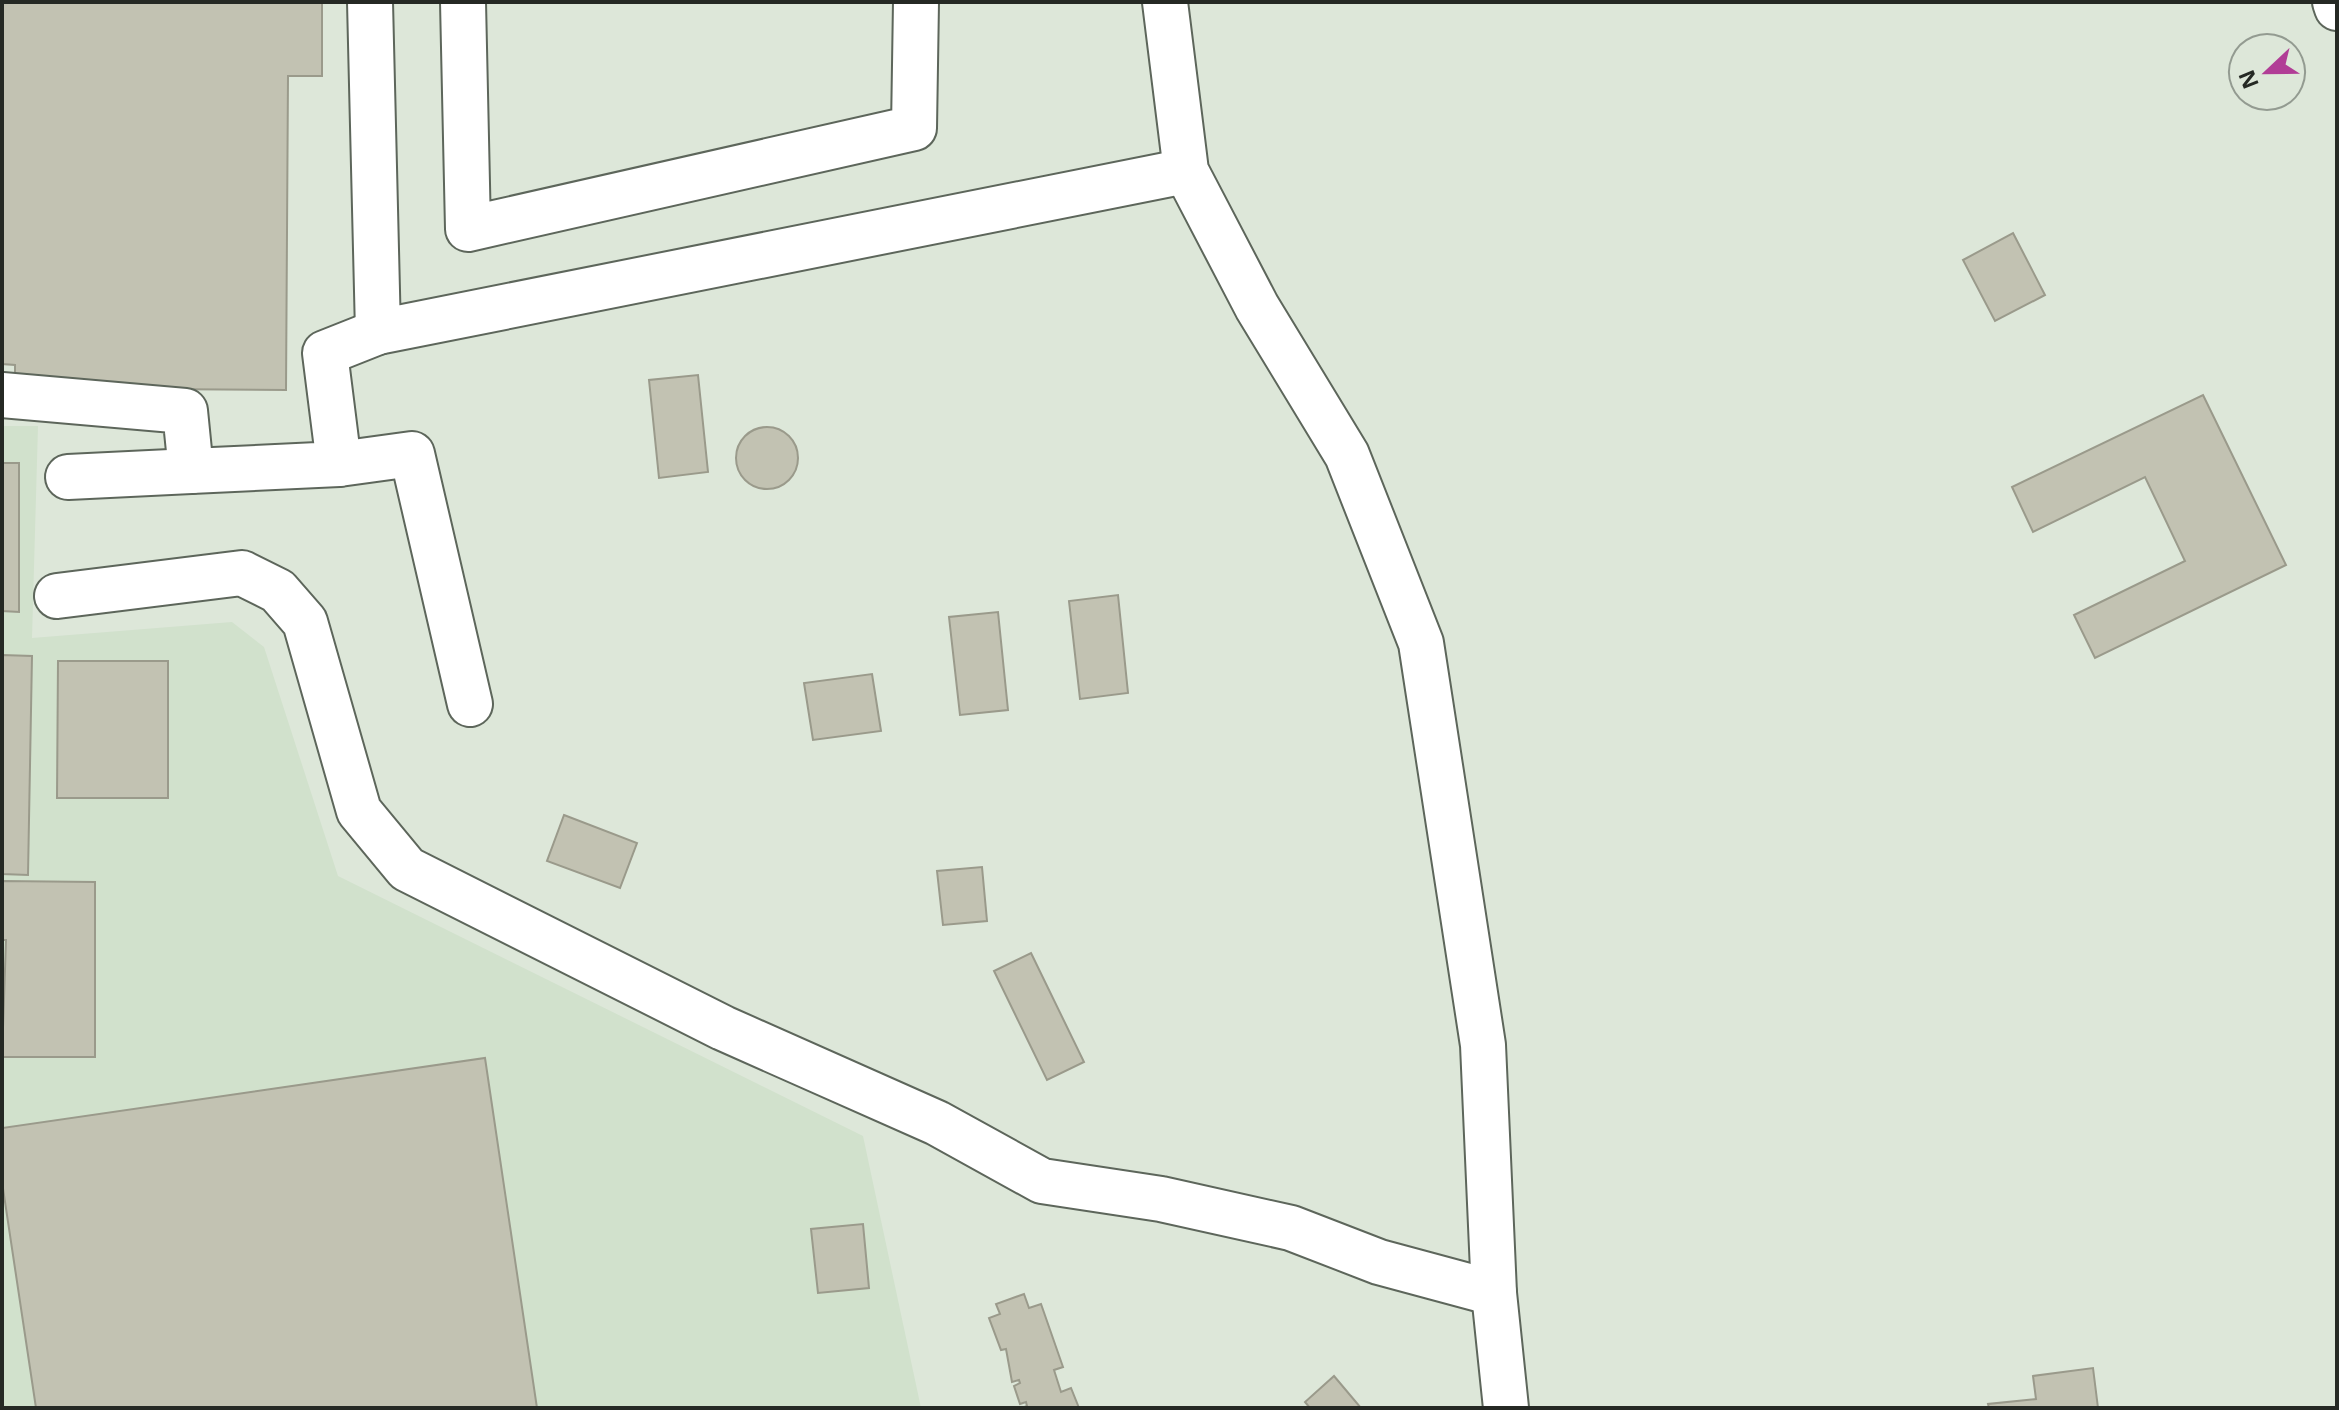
<svg xmlns="http://www.w3.org/2000/svg" width="2339" height="1410" viewBox="0 0 2339 1410" font-family="'Noto Sans',sans-serif">
<rect width="100%" height="100%" fill="#dde7d9"/>
<!-- built -->
<path fill="#d1e1cc" d="M2,426H38L32,638L232,622L264,647L338,876L863,1136L921,1408H2Z"/>
<!-- building -->
<g fill="#c2c2b2" stroke="#9a9a8b" stroke-width="2">
<path d="M2,2H322V76H288L286,390L15,388V365L2,364Z"/>
<path d="M2013,233L2045,295L1995,321L1963,260Z"/>
<path d="M698,375L708,472L659,478L649,380Z"/>
<path d="M2203,395L2286,565L2095,658L2074,615L2185,561L2145,477L2033,532L2012,487Z"/>
<circle cx="767" cy="458" r="31"/>
<path d="M2,463H19V612L2,611Z"/>
<path d="M1118,595L1128,693L1080,699L1069,601Z"/>
<path d="M998,612L1008,710L960,715L949,617Z"/>
<path d="M2,655L32,656L28,875L2,874Z"/>
<path d="M58,661H168V798H57Z"/>
<path d="M872,674L881,731L813,740L804,683Z"/>
<path d="M564,815L637,843L620,888L547,861Z"/>
<path d="M982,867L987,921L943,925L937,871Z"/>
<path d="M2,881L95,882V1057H2L6,940H2Z"/>
<path d="M1031,953L1084,1062L1047,1080L994,971Z"/>
<path d="M485,1058L537,1408H36L2,1182V1128Z"/>
<path d="M863,1224L869,1288L818,1293L811,1229Z"/>
<path d="M1024,1294L1029,1308L1041,1304L1063,1367L1054,1370L1061,1392L1071,1388L1079,1408H1022L1027,1406L1026,1402L1020,1404L1014,1386L1020,1383L1019,1380L1012,1382L1006,1349L1001,1350L989,1318L1000,1314L996,1304Z"/>
<path d="M2093,1368L2098,1408H1989L1988,1404L2036,1399L2033,1376Z"/>
<path d="M1334,1376L1361,1408H1310L1305,1402Z"/>
</g>
<g fill="none" stroke-linecap="round" stroke-linejoin="round">
<defs>
<g id="minor">
<path d="M370,2L378,332L1186,171"/>
<path d="M463,2L468,229L914,128L916,2"/>
<path d="M1165,2L1186,171L1257,307L1347,455L1421,643L1483,1045L1494,1293L1506,1408"/>
<path d="M2335,2L2337,8"/>
<path d="M2,395L185,411L191,471L339,464L325,353L378,332"/>
<path d="M339,464L412,454L470,704"/>
<path d="M68,477L191,471"/>
<path d="M57,596L242,573L278,591L305,622L359,811L407,869L723,1028L937,1123L1042,1181L1161,1199L1291,1228L1379,1262L1494,1293"/>
</g>
</defs>
<!-- minor casing -->
<use href="#minor" stroke="#5d665b" stroke-width="48"/>
<!-- minor -->
<use href="#minor" stroke="#fff" stroke-width="44"/>
</g>
<!-- border -->
<rect width="2339" height="1410" fill="none" stroke="#252924" stroke-width="8"/>
<!-- north arrow -->
<g transform="translate(2267 72) rotate(248)"><circle r="38" fill="#dde7d9" stroke="#939b91" stroke-width="2"/>
<path d="M0-6L14 30L0 20L-14 30Z" fill="#b13d96"/>
<text y="-12" font-size="22" font-weight="bold" text-anchor="middle" fill="#252924">N</text>
</g>
</svg>
